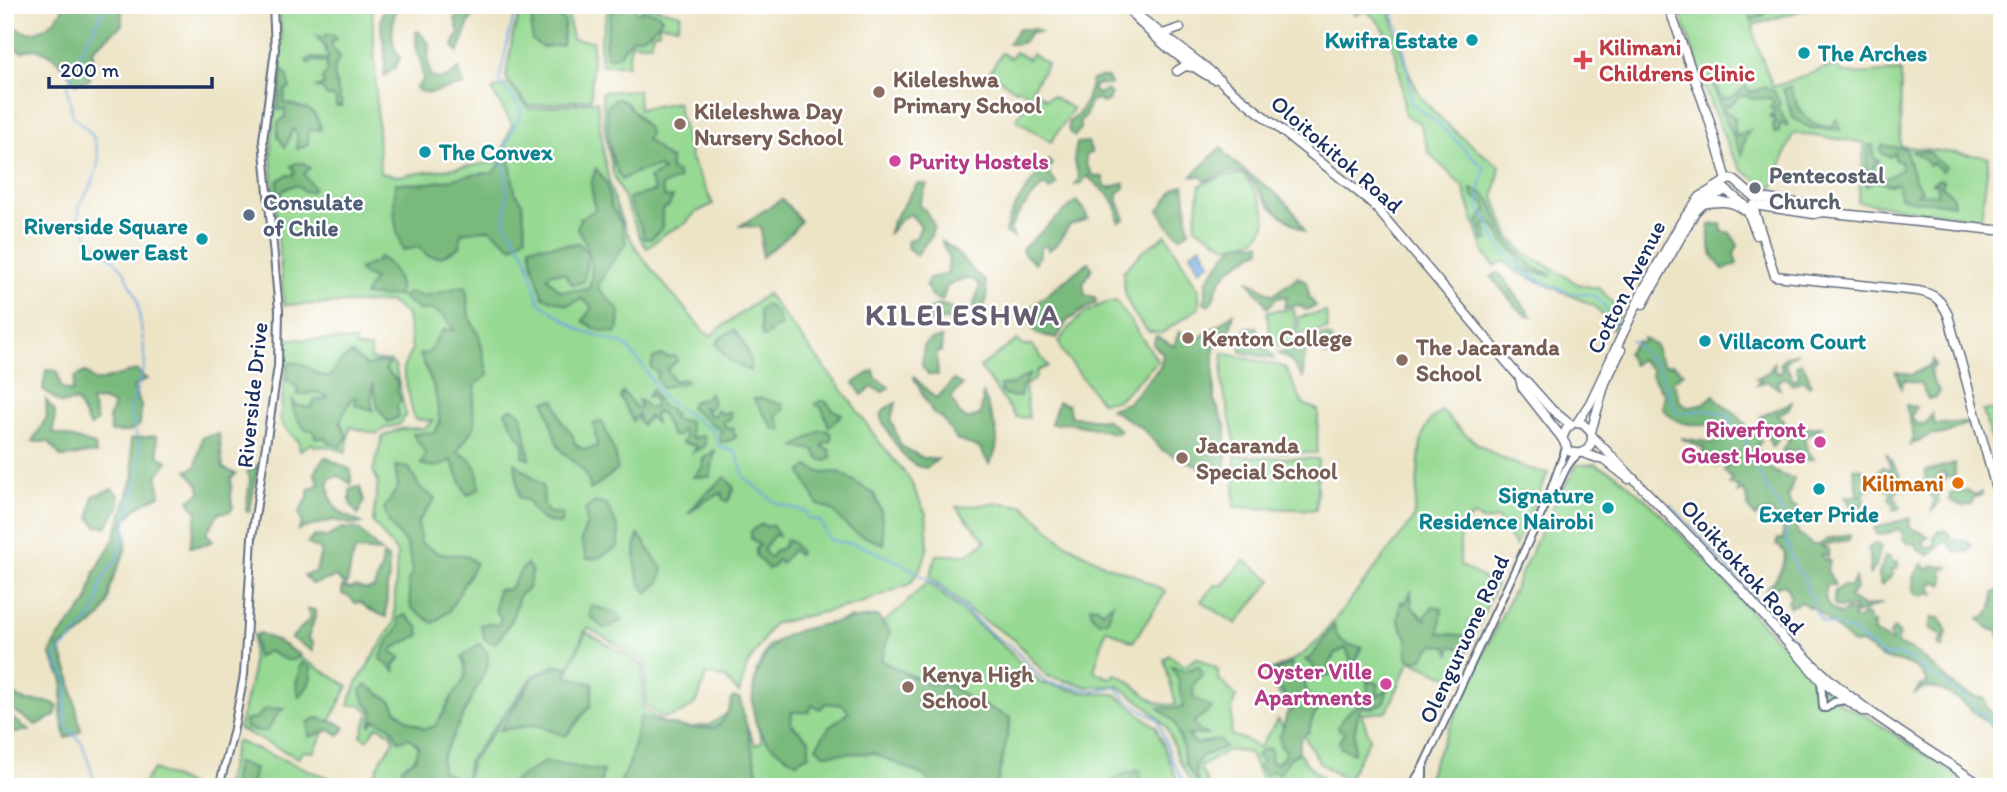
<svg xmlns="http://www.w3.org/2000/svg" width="2007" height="792" viewBox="0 0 2007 792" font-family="Itim,sans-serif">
<rect width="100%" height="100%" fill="#fff"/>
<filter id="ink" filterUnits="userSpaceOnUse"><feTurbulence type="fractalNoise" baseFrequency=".0143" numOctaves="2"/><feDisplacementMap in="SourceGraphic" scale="14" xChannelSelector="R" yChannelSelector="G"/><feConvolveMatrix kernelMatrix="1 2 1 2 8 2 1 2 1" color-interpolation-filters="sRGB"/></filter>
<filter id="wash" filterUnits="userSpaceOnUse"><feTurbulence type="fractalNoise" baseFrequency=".00686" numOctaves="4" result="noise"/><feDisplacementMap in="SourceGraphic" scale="28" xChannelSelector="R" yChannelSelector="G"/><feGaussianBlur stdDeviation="1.57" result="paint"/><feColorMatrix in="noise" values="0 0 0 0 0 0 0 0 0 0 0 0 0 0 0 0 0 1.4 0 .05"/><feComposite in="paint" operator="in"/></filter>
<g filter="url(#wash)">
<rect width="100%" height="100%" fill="#ede4c6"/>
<!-- green -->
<g fill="#95d992" stroke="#588478" stroke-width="2">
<path d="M279,5H372L380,173L398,176L498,162L512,124L492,90L508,84L529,109L597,101C603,153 608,207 639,252C658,280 683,305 704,332L711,335L767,294L847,396L877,439L909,478L926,514L928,546L922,566L910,584L861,603L773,624L747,666L739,693L725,678L706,674C698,704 695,711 664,718L646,707L645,661L588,628L585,631L569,667L555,665L533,676L468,762L466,780L468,787H369L382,758L394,741L391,733L377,726L367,740L361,736L370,712L361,705H348L357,683L394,623L397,553L373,522L378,482L373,470L383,436L400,429L425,428L433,421L414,419L403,368L412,349L407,315L390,302L284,305L271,158L272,132L282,44Z"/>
<path d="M523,5H576L577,11L568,13L572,39L593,41L591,99L529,106L506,78L513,34Z"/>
<path d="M609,5H642L681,14L678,26L659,24V31L653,33L650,44L631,43L628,65H601L600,42Z"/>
<path d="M1347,5H1388C1397,35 1404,66 1419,93C1431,114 1480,153 1500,166L1494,197L1509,236L1526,255L1545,264L1578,284L1600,289L1620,310L1613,329L1595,306L1517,272L1504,261L1495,266L1485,255L1463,187L1429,153L1420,123L1405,115C1400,73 1400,36 1365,10L1355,15Z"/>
<path d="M1678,5H1818L1753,25L1756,43L1773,87L1837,64L1841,72L1855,74L1901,71L1900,146L1989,157L1981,219L1858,202L1865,143L1793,133L1772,191L1742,170L1731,153L1708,98Z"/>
<path d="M1015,52L1028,59L1032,54L1047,64L1032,89L1046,99L1052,96L1073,109L1051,142L1016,120L1030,96L1019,88L1016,90L989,73L1002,53L1010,58Z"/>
<path d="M638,90L639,109L677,102L691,159L713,204L695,213L685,224L667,232L647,248L642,242L613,173L605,133L602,92Z"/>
<path d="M1243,174C1255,192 1280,219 1255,239C1248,243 1235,245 1228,247L1195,227L1200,185L1223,176Z"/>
<path d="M1166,235L1199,290V308L1162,333L1149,332C1131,314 1123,297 1123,272L1142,252Z"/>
<path d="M1116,301L1158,361L1118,400L1101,402L1062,351L1059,342C1071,321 1092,304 1116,301Z"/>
<path d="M1294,309L1297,343L1271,346L1267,312Z"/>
<path d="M1326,312L1328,329L1299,334L1298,317Z"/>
<path d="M284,339L355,341V347L371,349V360L390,361L395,366L406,415L400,424L384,429L377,434L350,427L346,452L326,446L315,447L312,443L299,451V442L284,427L280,418L286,365Z"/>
<path d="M1017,340L1024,346L1032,345L1048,366L1037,371L1035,379L1025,386L1029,418L1016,417L980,367Z"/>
<path d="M1223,353L1285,367L1303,404L1318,410L1317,453L1237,450L1222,384Z"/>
<path d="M2002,408V479L1983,411Z"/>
<path d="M1442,411C1470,444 1505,465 1548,473L1515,546L1498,519L1485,521L1474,516L1460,526V565L1496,585L1455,680L1410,660L1387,712L1361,714L1370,738L1347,781L1320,763L1267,673L1302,655L1318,641L1412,521C1421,495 1414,441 1429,422C1432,418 1438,415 1442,411Z"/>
<path d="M1235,456L1318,459L1316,510L1234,507Z"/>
<path d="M1595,464L1616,474L1653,506L1718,573L1750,612L1842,705L1868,717L1974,787H1425L1433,763L1550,512L1577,465Z"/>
<path d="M1002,503L1024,506L1063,542L1107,566L1132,574L1166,592L1133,642L1106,629L1094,671L1109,678L1116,674C1138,681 1149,710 1176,704L1164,659L1169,655L1185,666L1196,658L1218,669V678L1236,696L1232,708L1231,735L1246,740L1259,748L1278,719L1306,763L1332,787H1266L1249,753L1229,750L1200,767L1209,787H1193L1178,758L1167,728L1148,707L1118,686L1089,687L1047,676L1015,640L971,612L930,577L936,555H967L986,541L956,507Z"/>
<path d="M1244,560L1272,580L1236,624L1201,601L1215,585H1223Z"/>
<path d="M928,582L1010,652L1040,683L1087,693L1115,694L1156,727L1180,787H469L467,780L470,763L534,677L555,666L570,667L586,632L642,664L643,710L683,734L694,727L710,725L738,706L755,745L762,741L755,720L756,672L769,645L850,618L880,624C898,614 911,596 928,582Z"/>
<path d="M253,634L274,642L348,686L314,752L303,751L298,758L239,729L252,674Z"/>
<path d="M236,741L351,787H225Z"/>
<path d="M154,769L194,787H140Z"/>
</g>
<!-- forest -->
<g fill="#78b97c" stroke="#4a746d" stroke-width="2">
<path d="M64,5H122V25L92,50L95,65L89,80L76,84C63,65 46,41 21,52L9,45L5,46V27L10,24C14,26 20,31 25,32C41,36 59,19 64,5Z"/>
<path d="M385,5H396C393,24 388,42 400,58L395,68L384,76C385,66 386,55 384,46C381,30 379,21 385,5Z"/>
<path d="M458,5H492C466,9 467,34 458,53L453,46L459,33L455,19Z"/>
<path d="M613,5L633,6L637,12H641L642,10L657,13L662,18C655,29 646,38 632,38L619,55L607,58L605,43Z"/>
<path d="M1737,5H1759L1764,9V15L1752,21L1749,13H1741Z"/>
<path d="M545,7H553L558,16L565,22L562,45L542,47L532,40C531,26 529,12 545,7Z"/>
<path d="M1018,29H1035L1040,32L1029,33C1025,45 1018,44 1008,44Z"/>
<path d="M418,31L429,43L428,62L431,77C442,82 450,76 459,69L464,85L431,93L419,91L416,88L423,81L421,58L416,53V32Z"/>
<path d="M327,34H332L336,39L332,41V47L340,57C328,70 339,91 342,106H336V101L333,96H327L322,89L315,88L324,85L322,79L327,71L326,62L313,61L309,64L306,61L311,58L328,59L325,46L316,36L325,37Z"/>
<path d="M282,69L288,76L290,88L285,90L284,103C303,108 317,106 321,130H309L308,145L297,149V133L293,129L285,147L278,137V123L285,117V109L278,110Z"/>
<path d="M1709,69L1721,99L1734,96L1746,86L1751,92L1766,87L1774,91L1780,104L1777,106L1788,125L1785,126L1783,123L1780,124L1779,132L1774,133L1773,124L1776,123L1773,116L1771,119L1769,116L1774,112V109L1770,108L1774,102L1770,98L1753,99L1747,96H1740L1730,105H1724L1725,110L1736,119L1733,125L1736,137L1750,130L1745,138L1742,155L1722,114Z"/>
<path d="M1101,77L1108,78L1111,85L1097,84L1093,90L1098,94L1106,90L1111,94L1108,101L1102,103L1098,99L1090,101L1085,117L1080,120V129L1075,136L1069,132L1068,122C1083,115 1088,96 1092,80Z"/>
<path d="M1790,86C1797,108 1807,129 1833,127L1836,119L1839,123L1840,130L1811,128L1793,118L1783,89Z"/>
<path d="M616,98L626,102L648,129L649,135L646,140C657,145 660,156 671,159L670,169L677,173L679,179L661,186L665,198L673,197L669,206L662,210V228L651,239H644C643,225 632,212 628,198L655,191L649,178L663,171L659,167C646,169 632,172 622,180C608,158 608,132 607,107Z"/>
<path d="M1088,142L1092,153L1086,155V164L1092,175L1103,177L1105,186L1110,188L1124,183L1125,188L1118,193V201L1125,219L1119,222L1116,206L1112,198L1087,176L1082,183L1075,185L1079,178L1074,159L1077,143Z"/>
<path d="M1869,145H1873L1874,157L1879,161L1874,165C1873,173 1876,176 1883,180L1902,169L1901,161L1895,159V153L1889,157L1883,154L1880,150L1883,145L1906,149C1909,164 1913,180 1922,191L1915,195L1937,194V185L1932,183L1940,179L1944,181L1942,186L1952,195L1954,204L1917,201L1900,197L1897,183L1890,185L1874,181L1866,186L1865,180Z"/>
<path d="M1221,147C1241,178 1290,190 1304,231C1292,222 1277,214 1268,203C1245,174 1246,161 1205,181L1202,177L1192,176Z"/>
<path d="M1911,151L1928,152L1946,167L1942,171L1933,163L1928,165L1926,160Z"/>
<path d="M509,155L515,192L522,203L526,236L512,247L490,229L461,233L460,247L441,257L428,256L419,247L403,250C394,228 392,207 396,183C411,184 426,184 442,181C459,178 475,172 493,173Z"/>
<path d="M1048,160L1052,164L1048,172L1057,185L1050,190L1044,185C1040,187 1018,213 1016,218C1014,221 1013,225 1010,229L1014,237L1005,233C1010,207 1033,181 1048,160Z"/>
<path d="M296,163H304L310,168L304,174L314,188L311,192L303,191L299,186H292L282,191L281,199L277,202L278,181L286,175H293L295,171L291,166Z"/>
<path d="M596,168L607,184L611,206L621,223L626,243C620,251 599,279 598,288L620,311L619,327L615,333L598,330L583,321L592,307L582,299L568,305L543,297L533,265L530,246C547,245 562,246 579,243L588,253L584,281L573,285L564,273H552L547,277L560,291L589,289C595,265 590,248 577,228L580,219L595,210L591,184Z"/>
<path d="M917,184H927L919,206L925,210L934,225L931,236L916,256L907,247L908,240L916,238L921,226L910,214L901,219L888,234L893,221Z"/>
<path d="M1184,185C1187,201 1186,216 1189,231L1180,237L1166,223L1159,210L1174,189Z"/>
<path d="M1471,189C1499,195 1494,221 1509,241C1515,249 1528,264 1537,269C1543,272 1547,272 1552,276L1519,269V258L1504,243L1493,223L1484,225L1489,240L1484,241L1478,221L1487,210L1484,202L1473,197Z"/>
<path d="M782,199L801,221L788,236L762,257L761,227L740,226Z"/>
<path d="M1076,201L1084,209L1088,219L1070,225L1057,244L1048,251L1047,245L1040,248V255L1035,263L1024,254L1022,249Z"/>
<path d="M1721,224L1722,231L1730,233L1738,245L1734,254L1737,264L1724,270C1711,257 1706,243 1710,225Z"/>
<path d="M942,242C962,253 967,268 985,281L987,298L982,313L973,308L980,285L973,279H963L947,286L942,301L932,297L926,286L929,278L947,274L949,258Z"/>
<path d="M1261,243V249C1243,263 1229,263 1218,286C1214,293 1215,299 1209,306L1204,302L1207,280L1227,253L1238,244Z"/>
<path d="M379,257C394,265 399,279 400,295L384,297L364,295L374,279L362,274L359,269L376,262Z"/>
<path d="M1088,262L1092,268L1083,284L1085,295L1095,297L1096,302L1067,321L1057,338L1037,334L1024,313Z"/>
<path d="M1497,273L1502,276L1531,316H1526C1513,304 1503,291 1491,277Z"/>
<path d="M1298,277L1306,281L1310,298L1316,306L1306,310L1298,305L1284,307L1287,296L1277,298L1267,308C1263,296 1255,292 1249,281L1273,295Z"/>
<path d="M466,286L469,317L479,335L488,375L476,384L473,405L475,426L457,452C476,460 479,469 479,489L468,495C459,484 458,472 451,460C441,468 434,468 421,464L426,454L413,434L435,432L440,423L435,390L420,354L429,353L438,336L445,329L454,330C446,317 436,306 420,311L402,297L410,292C428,302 446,287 466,286Z"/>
<path d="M765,304L776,312L781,325L772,329L769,335L762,337L759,311Z"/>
<path d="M939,304L949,307L961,320L955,327L946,319L932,323L924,313Z"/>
<path d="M1234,312L1230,330L1217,337L1214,349V400L1226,427V475L1212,473L1162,450L1141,427L1110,409L1128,403L1160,367L1163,354L1153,344L1156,336L1174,346L1179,331L1195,343C1206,329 1222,326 1234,312Z"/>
<path d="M1247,327H1257L1259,342L1268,350L1274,359L1241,352L1239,337Z"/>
<path d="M734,330C745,343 751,354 750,371L730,361L716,345L720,338Z"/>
<path d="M1313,335L1329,336L1334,344L1326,356L1322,348L1305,351L1303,378L1290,360L1277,353L1293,350Z"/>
<path d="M942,338L941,352L936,353L938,375H929L922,366L924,345L930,340Z"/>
<path d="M1643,338L1656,346L1658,356L1663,364L1671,366L1673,364L1683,373L1673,382L1680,401L1687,407L1703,404L1714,395C1720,405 1729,408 1737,415C1745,423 1751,437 1762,441L1757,446L1761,455L1774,460L1765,462C1773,473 1781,476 1794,478L1788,497L1791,506L1797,507L1799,512L1793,518L1798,533L1812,545H1819L1828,539L1850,534L1849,540L1831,543L1822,547L1829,549L1828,556L1821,554L1824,560L1828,559L1830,563L1827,570L1835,585H1827C1822,600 1827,608 1841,615L1846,610L1855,611L1853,618L1858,620L1863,614L1868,615L1871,624L1874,622V632L1892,642L1890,634L1894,628L1900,634L1897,640L1898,645C1930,651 1949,696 1984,698L1987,707L1995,718L2002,720V734C1981,721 1949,683 1924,688C1920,689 1917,692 1914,694L1920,686L1928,683C1916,658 1898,665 1879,656C1873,653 1868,646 1861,643L1853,644L1813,607L1810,608L1801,602L1789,607L1788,601L1791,597L1785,584L1779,585L1771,593L1766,590C1776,579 1784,569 1785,554L1780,547L1776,545L1778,539L1783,540V525L1771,512L1761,513L1755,517L1749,508L1744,490L1738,493L1739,486L1729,485L1732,479L1724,471L1728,466L1724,455L1720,459L1721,464L1715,467L1710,459L1701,454L1705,449L1681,438L1714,443L1723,437L1721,426C1693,422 1681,431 1662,407L1665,395L1651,375L1652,370L1640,359L1633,365L1627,353L1637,341L1642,343Z"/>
<path d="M1798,353L1788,360L1785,365L1794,380L1799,376L1796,366L1801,363L1805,368L1811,384L1809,386L1802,380L1792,385L1786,377L1777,382L1780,389L1767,381L1755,385L1761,379L1756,378L1769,372L1774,363L1775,372L1780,373L1782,369L1780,363L1785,357Z"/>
<path d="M352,354L367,366L380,362L390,364L385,369L397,381V391L401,401L397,406L399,417L388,422L378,408L373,384L371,402L373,410L355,405L356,398H352L340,421L347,437L341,447L328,442L326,438H316L312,429L306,430C298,421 291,412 293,400L295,405L310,408L315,400H323L328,397L317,392L298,395L297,387L287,381L289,363C310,360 312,377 331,377C336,365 340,360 352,354Z"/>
<path d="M661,355L667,357L675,356L678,360L667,369L674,381L683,379L688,381C679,386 671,384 662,388L656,378L658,373L651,368L653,358Z"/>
<path d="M1933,360L1935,365L1930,370L1933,381L1940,392L1936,397L1928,399L1920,383L1904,380L1901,388L1896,372L1911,375L1931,365Z"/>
<path d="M46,370L57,371L61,387L72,392L75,377L85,372L96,382L136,370L147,379L133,387L141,405L140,425L128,432H111L109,418L114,405L102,400L91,401L97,421L90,427L77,401L61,404L43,389Z"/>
<path d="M874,370L876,379L889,387L883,392L872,387L862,395L854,383Z"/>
<path d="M1031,373L1022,387L1020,396L1013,397L1002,393L1000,385L1012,384Z"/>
<path d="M913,376L936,399L954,380L962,385L951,398L959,413L968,420L981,414L983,392C990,418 1007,438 989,464L980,448L957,440L942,418L933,413Z"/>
<path d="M652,389L661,406L670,408V414L675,413L674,420L689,421L691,438L704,436L705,446L693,452L697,446L682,443L685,436L682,430L678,436H672L660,411L654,414L656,423L649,417L642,425L638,420V414L633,421L620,397L623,392L636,408H641L638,400L643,402L647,407L654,408L655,402L651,395L647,397Z"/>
<path d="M710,393L713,402L709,410L703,407L707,413L714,416L716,409L722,414L730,411L731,418L723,422L726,428H733L736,437L729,441L721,442L719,434L723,432L690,408L692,402L705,398Z"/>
<path d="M762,398L783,405V410L776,416L782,430L774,429L754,399Z"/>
<path d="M46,400L55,412L53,433C68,435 80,441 95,445L96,454C84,452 74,457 61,457L49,442H32L47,417Z"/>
<path d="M555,400L562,422L572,434L575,444L584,450L597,446L594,424L602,421L616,456L617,470L590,490C588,463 566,462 558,445C552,432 550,415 545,401Z"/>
<path d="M820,401H825L835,411L842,414L829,427L822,408L815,404Z"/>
<path d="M1058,402L1068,405L1071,417C1083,416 1093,421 1105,419L1120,430L1115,433L1069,423L1051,424Z"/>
<path d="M1792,402L1788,409L1777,415L1783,419L1785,433L1793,435L1800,429L1823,426L1804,438L1808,451L1814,459L1804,461L1798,450L1781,452L1790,440L1778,431V439L1772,447L1760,417Z"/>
<path d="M896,403L891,420L901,446L923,458L938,459L927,468C923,467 918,467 915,465C901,458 887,430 880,416L886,408Z"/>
<path d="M1906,405L1916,407L1911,417L1918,424H1925L1932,414L1934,424L1970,422C1957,427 1945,438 1932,434L1910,445L1914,437Z"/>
<path d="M513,408L522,415L530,459L523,457L524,443C515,434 512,423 505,412Z"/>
<path d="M821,430L828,431L832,436L830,442L824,443L822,447L830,450L831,458L826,461L819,459L814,450L795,447Z"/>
<path d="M219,434L223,468L236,474L231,479C232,490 229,497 233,507L231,511L219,513L206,533L213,541L203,545L190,547L197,513L189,500L200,493L199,485L187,471L196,466L202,437Z"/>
<path d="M156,436L159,457L168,461L157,476L160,495L140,505L123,522C133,552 118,559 111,586C109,593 109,601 106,608C100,622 73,640 59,647L69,674L81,731L66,738L61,716L63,680L50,654L58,638L87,603L95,572L114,539L134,475L130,439Z"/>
<path d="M715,450L710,477H693L702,468L703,459Z"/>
<path d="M1886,453L1903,480L1918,485L1925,480L1926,471L1955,463V476L1947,478L1942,483L1946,474L1942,472L1936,480L1940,488L1937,495L1939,502L1932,512L1934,500L1925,488L1922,493C1910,487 1903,484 1894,495L1901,508L1893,510L1894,504L1889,499L1891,493L1879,483L1864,492V504L1853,510L1845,496H1859L1853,468L1862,469L1871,481L1882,467L1891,470Z"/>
<path d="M325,457L351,470V484L339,476L329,478C327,506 338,514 362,523L355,525L333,520L298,530L302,524L299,512L308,498V490L320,483L314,473Z"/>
<path d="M515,463L543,486L544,505L548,513H559L563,516L560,524C543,523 536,517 528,501L519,497Z"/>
<path d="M258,465L250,511H246L250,479L247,472Z"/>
<path d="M395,466L409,468L419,486L435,499L418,522L421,543L440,554L465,555L476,563L449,611L433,623L411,608L408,582L413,570L407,545L390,525L384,509L398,487Z"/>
<path d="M808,466L822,473L839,472L874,494L881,511L884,544C871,540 859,536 848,527C833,514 840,511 818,505L801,472Z"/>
<path d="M725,477L734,488L728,502L723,499L722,493L704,501L688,514L702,497Z"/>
<path d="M360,487L364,501L358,515L350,503V489Z"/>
<path d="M112,489L119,495V507L106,527L97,526L90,518L93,496Z"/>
<path d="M1967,490L1975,495L1982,492V495L1974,498L1971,504L1962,506L1949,500L1950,494Z"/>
<path d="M595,502L607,505L619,531L618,547L598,558L587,559L581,540L587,522L585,510Z"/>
<path d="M1910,518L1909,527L1929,536L1923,542L1926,547L1934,546V537L1939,531H1947L1953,540L1967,541L1972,546L1968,552H1956L1946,541L1929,555L1918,550L1916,543L1910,544L1903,539L1902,532L1898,529L1883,535L1877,534L1874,528Z"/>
<path d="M762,524L767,527L772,525L779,536L774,535L763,550L770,558L775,551L783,547L786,540L792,542L800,552L798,555L792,550L781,564L779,560L776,561L774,566L768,569L756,555V548L759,545L751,538V531Z"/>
<path d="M342,528L358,529L381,552L356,550C349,562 351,573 346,586L336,577L312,584L304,575L316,572L321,551L307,543L315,536L327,537Z"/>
<path d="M638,535C650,545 651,559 663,568L660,582L647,593C635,579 632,552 638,535Z"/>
<path d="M1876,543L1881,547L1876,566L1869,575L1871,564L1868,548Z"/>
<path d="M383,555L388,558L389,579L387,587L386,617L368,609L361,602L355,603L350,597L342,594V587L350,589L355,587L366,590L374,588L382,565Z"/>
<path d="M1885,556L1891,557L1892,563L1898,561V568L1892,570L1893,575L1881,585C1875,573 1883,567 1885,556Z"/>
<path d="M1923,563L1926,570L1933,565L1949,567L1941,571L1944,578L1943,585L1935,581L1930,586L1934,594L1928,593L1923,596L1914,593L1913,577Z"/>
<path d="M527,564L532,572L528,589L519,595C515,614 508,630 494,644L485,639L480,625L488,623L498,625L501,619L495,609L498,589L508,590C517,581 517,572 527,564Z"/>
<path d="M1855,578L1857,588L1848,597L1865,607L1883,603L1857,614L1854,607L1839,608L1833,605L1835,591L1843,585L1851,587Z"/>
<path d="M2002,589V642L1997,631L1988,629L1979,619L1986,617L1992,608L1994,593Z"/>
<path d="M1411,592L1412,607L1425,620L1426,615L1433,606L1442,608L1439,633L1468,636L1469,622L1473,627L1463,649L1452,646L1450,654L1447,646L1434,645L1427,651L1422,659L1415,661L1408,657L1407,638L1398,620L1401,601L1405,604Z"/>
<path d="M1113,603L1108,620L1100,622L1093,617L1090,606L1098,607L1102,612Z"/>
<path d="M591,606L614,612L623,620L604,629L590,616Z"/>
<path d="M308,609L315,610V617L308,638L313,643V651L291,638L310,619Z"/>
<path d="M405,615L418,627L420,635L395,647L391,651L401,658L394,665L395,671L380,659L388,641L399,627L398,618Z"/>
<path d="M877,616L890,632L881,661L929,684L951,685L966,697L1011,718L998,781L991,787H932L925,776L873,753L824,754L816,747L830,726L849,712L843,705L826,703L820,709L812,705L809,712H792L791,724L809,740V755L796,762C785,755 769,747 762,735C744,707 753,657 782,638C802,625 852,620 877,616Z"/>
<path d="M1932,617L1940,618L1947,632L1943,648L1938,645L1943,636L1929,628Z"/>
<path d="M1334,625C1335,640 1347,646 1362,647L1353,667L1346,648L1336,653L1329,665L1332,676H1317L1324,677L1307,681L1305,686L1309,696L1320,708L1313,717L1309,732L1301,737L1298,754L1291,757L1279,774L1273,771L1265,775L1259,766L1263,760L1256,757L1262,750L1270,748L1272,756L1270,761L1276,764L1283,758L1286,749L1281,747L1279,736L1282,732L1287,713C1295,709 1298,706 1297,697L1288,701L1271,673L1291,663L1293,666L1288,673L1300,672L1305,676L1309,674L1310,677L1316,676L1312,664L1305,660L1312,656Z"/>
<path d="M259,633L279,642L300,655C291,666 278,656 268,651L256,658L255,638Z"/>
<path d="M479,644L487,652L488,665L441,760L442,771L451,776L457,787H444L441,783L427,779L413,787L401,778L402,767L415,759L418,746L410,738L399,741L391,727L375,720L370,726L374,712L364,701L361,690L367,685L392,702L397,711L409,721L425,729L435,726C441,718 445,711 449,702C459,683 472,681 462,657Z"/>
<path d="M301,662L311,668C313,681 307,688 299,697L296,684Z"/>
<path d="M555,666L570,668L566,676L593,684L591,705L566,736L536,725L500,730L534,677Z"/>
<path d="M1172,666L1186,671L1198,666L1203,674L1194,684L1193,697L1212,708L1194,722L1199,731L1209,735H1188L1196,744L1219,739L1225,747L1200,757L1195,768L1198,785L1185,763L1182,744L1174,722L1159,708H1183L1178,679Z"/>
<path d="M1367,680L1379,684L1377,696L1388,690L1383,704L1372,708L1361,707C1355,719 1354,738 1354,753L1341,748L1339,741L1345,733L1337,728C1344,714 1354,705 1369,701Z"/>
<path d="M5,690L26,701L50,702L58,706L55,716L36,725L5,705Z"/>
<path d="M733,697L740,699L758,774L752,787H618L629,765L640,717C656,722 710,736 721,723C727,717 730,705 733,697Z"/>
<path d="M285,708L278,713L267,731H258L246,728L245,721L256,718L265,709Z"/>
<path d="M5,709L11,717L29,730L5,735Z"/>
<path d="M317,718L338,723L345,728L339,735L330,730L309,737L308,722Z"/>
<path d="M545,762L603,771L600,787H509L515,780Z"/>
<path d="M236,763L255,768L251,787H232Z"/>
<path d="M1140,770V787L1131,785L1132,787H1119L1114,780L1124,774Z"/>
</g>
<!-- water -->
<path fill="#70a8df" stroke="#466c9e" stroke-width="2" d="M1201,246L1210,263L1199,270L1191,253Z"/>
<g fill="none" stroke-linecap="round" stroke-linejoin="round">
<!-- stream -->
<g stroke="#70a8df" stroke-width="2">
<path d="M519,5L510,30L499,82L522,109L503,154L507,189L505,223L526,255L539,302L578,329L625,345L642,365L663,398L713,431L719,446L736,452L744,477L776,503L807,512V518L820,521L830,540L859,545L900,562L936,585L994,636L1011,646L1045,682L1093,691L1116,687L1126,699L1158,720L1172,760L1186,787"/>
<path d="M1390,5C1403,38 1410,68 1411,103L1437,122L1484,168C1483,182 1477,192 1479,206C1479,212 1484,214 1487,219C1491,227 1493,237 1498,244C1518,273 1558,295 1593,295L1604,305L1620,330"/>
<path d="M1631,340L1658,367L1677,413L1707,410L1730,416L1732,432L1746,440L1748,455L1785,517L1787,543L1796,568L1804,576L1807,591L1813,599L1816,614L1822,622L1852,631L1884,656L1897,655L1911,659L1927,672L1974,703L1975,712L1984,714L1985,721L2002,728"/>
<path d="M1671,505L1797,644"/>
<path d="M97,787L82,743L67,728L65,708L69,684L55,659C66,640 85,629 95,611C101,602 97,588 103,579C108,569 114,567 118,556L139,472L141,452L130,410L145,364L143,340L137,298L124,271L104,250L92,242L78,220L80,204L93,182L99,159L93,136L73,116L67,87L76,61L106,5"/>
</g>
</g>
</g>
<g filter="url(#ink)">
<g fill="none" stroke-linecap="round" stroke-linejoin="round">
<defs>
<g id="minor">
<path d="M1545,506C1560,492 1561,467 1578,454"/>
<path d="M1821,681L1823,708"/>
<path d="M1826,708L1834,702L1846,700"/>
<path d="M219,787L233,733L244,675L252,537L278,366L279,310L263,140L275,50L273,5"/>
<path d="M1411,787L1423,767"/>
<path d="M1418,787L1423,777V767L1545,506L1566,448"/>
</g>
<g id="major">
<path d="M1668,5L1708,116L1727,180"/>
<path d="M1128,8L1209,70L1226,86L1372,203L1520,378L1527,382L1551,409L1571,425L1567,428L1562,438"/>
<path d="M1132,13C1152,37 1186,64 1214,79"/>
<path d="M1163,34L1180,28"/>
<path d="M1177,71L1185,66L1192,67"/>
<path d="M1726,190L1748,208L1754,205L1814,214L1823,212L1995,230L2002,229"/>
<path d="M1754,197L1816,206L1823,212"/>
<path d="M1703,204C1718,201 1732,200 1744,210"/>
<path d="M1746,207L1757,235"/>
<path d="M1753,207L1775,276L1918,291C1935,294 1941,300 1948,315L2002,510"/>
<path d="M1643,304L1695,212L1708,199L1726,190"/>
<path d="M1520,378L1522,387L1562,438L1569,451C1582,457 1592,450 1592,436"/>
<path d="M1591,432L1583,424L1577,423L1590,403L1644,289L1682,221L1700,197L1729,179L1734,180L1754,197"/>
<path d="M1591,432L1605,383L1621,350"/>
<path d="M1592,436L1737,585L1821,681L1862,711H1868"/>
<path d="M1583,453L1606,461L1629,479"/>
<path d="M1791,646L1798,649C1851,706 1920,744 1984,787"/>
</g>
</defs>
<!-- minor casing -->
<use href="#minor" stroke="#646e82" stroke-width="10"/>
<!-- major casing -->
<use href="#major" stroke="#646e82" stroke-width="11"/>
<!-- minor -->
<use href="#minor" stroke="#fff" stroke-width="6"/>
<!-- major -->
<use href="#major" stroke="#fff" stroke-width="8"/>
</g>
</g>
<!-- markers -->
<g fill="#0f9aa8" stroke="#fff" stroke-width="2.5">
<circle cx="1472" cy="40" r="7"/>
<circle cx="1804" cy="53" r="7"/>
<circle cx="425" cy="152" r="7"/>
<circle cx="202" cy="239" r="7"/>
<circle cx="1705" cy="341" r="7"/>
<circle cx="1819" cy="489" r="7"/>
<circle cx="1608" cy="508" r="7"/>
</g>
<path fill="#e0444e" stroke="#fff" stroke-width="2.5" d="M1579.5 49.5h7v7h7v7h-7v7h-7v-7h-7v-7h7z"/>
<g fill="#8d6e63" stroke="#fff" stroke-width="2.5">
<circle cx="879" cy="92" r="7"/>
<circle cx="680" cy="124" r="7"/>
<circle cx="1188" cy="338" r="7"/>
<circle cx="1402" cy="360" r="7"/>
<circle cx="1182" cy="458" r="7"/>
<circle cx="908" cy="687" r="7"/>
</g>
<g fill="#d1479c" stroke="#fff" stroke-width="2.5">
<circle cx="895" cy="161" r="7"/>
<circle cx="1820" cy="442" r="7"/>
<circle cx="1386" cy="684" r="7"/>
</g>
<circle fill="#6b7280" stroke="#fff" stroke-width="2.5" cx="1755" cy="188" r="7"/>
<circle fill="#5c6f8a" stroke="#fff" stroke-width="2.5" cx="249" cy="215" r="7"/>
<circle fill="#e8710a" stroke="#fff" stroke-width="2.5" cx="1958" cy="483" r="7"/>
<g text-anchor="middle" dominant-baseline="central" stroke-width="5" stroke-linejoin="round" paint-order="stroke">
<!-- culture labels -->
<g font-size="23" font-weight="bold" fill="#0d838f" stroke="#fff" text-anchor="end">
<text x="1458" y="40">Kwifra Estate</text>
<text x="1818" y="53" text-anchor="start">The Arches</text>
<text x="439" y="152" text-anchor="start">The Convex</text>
<text x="188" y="226">Riverside Square<tspan x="188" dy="26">Lower East</tspan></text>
<text x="1719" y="341" text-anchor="start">Villacom Court</text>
<text x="1594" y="495">Signature<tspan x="1594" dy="26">Residence Nairobi</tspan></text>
<text x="1819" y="514" text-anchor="middle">Exeter Pride</text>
</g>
<!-- health labels -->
<g font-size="23" font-weight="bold" fill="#be3a42" stroke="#fff" text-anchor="start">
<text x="1599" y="47">Kilimani<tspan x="1599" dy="26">Childrens Clinic</tspan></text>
</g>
<!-- education labels -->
<g font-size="23" font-weight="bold" fill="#785e54" stroke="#fff" text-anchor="start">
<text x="893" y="79">Kileleshwa<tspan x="893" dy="26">Primary School</tspan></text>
<text x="694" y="111">Kileleshwa Day<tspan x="694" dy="26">Nursery School</tspan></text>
<text x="1202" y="338">Kenton College</text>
<text x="1416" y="347">The Jacaranda<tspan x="1416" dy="26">School</tspan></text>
<text x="1196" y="445">Jacaranda<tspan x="1196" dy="26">Special School</tspan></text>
<text x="922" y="674">Kenya High<tspan x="922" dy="26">School</tspan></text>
</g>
<!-- street labels -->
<g font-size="23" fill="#1b2f5e" stroke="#fff">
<text transform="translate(1337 154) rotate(41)">Oloitokitok Road</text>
<text transform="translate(1626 287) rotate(-63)">Cotton Avenue</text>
<text transform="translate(252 395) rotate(-84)">Riverside Drive</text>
<text transform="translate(1743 567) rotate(48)">Oloiktoktok Road</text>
<text transform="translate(1464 639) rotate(-65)">Olenguruone Road</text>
</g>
<!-- hotel labels -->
<g font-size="23" font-weight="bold" fill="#b23c85" stroke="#fff" text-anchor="end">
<text x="909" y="161" text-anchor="start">Purity Hostels</text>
<text x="1806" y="429">Riverfront<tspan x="1806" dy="26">Guest House</tspan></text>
<text x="1372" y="671">Oyster Ville<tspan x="1372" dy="26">Apartments</tspan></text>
</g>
<!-- worship labels -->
<g font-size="23" font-weight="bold" fill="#5b616d" stroke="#fff" text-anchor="start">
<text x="1769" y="175">Pentecostal<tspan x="1769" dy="26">Church</tspan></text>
</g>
<!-- service labels -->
<g font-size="23" font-weight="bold" fill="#4e5e75" stroke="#fff" text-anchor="start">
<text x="263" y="202">Consulate<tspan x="263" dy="26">of Chile</tspan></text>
</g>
<!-- food labels -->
<g font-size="23" font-weight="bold" fill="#c56008" stroke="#fff" text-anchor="end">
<text x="1944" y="483">Kilimani</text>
</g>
<!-- district labels -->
<g font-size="30" font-weight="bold" letter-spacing="2" fill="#655e71" stroke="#fff">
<text x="963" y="314">KILELESHWA</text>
</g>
</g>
<!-- margin -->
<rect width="2007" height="792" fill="none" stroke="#fff" stroke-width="28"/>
<!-- scale -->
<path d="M49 77v10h163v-10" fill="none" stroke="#1b2f5e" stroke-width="3.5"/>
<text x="60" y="77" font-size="21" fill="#1b2f5e" stroke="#ffffff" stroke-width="5" paint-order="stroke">200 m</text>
</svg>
